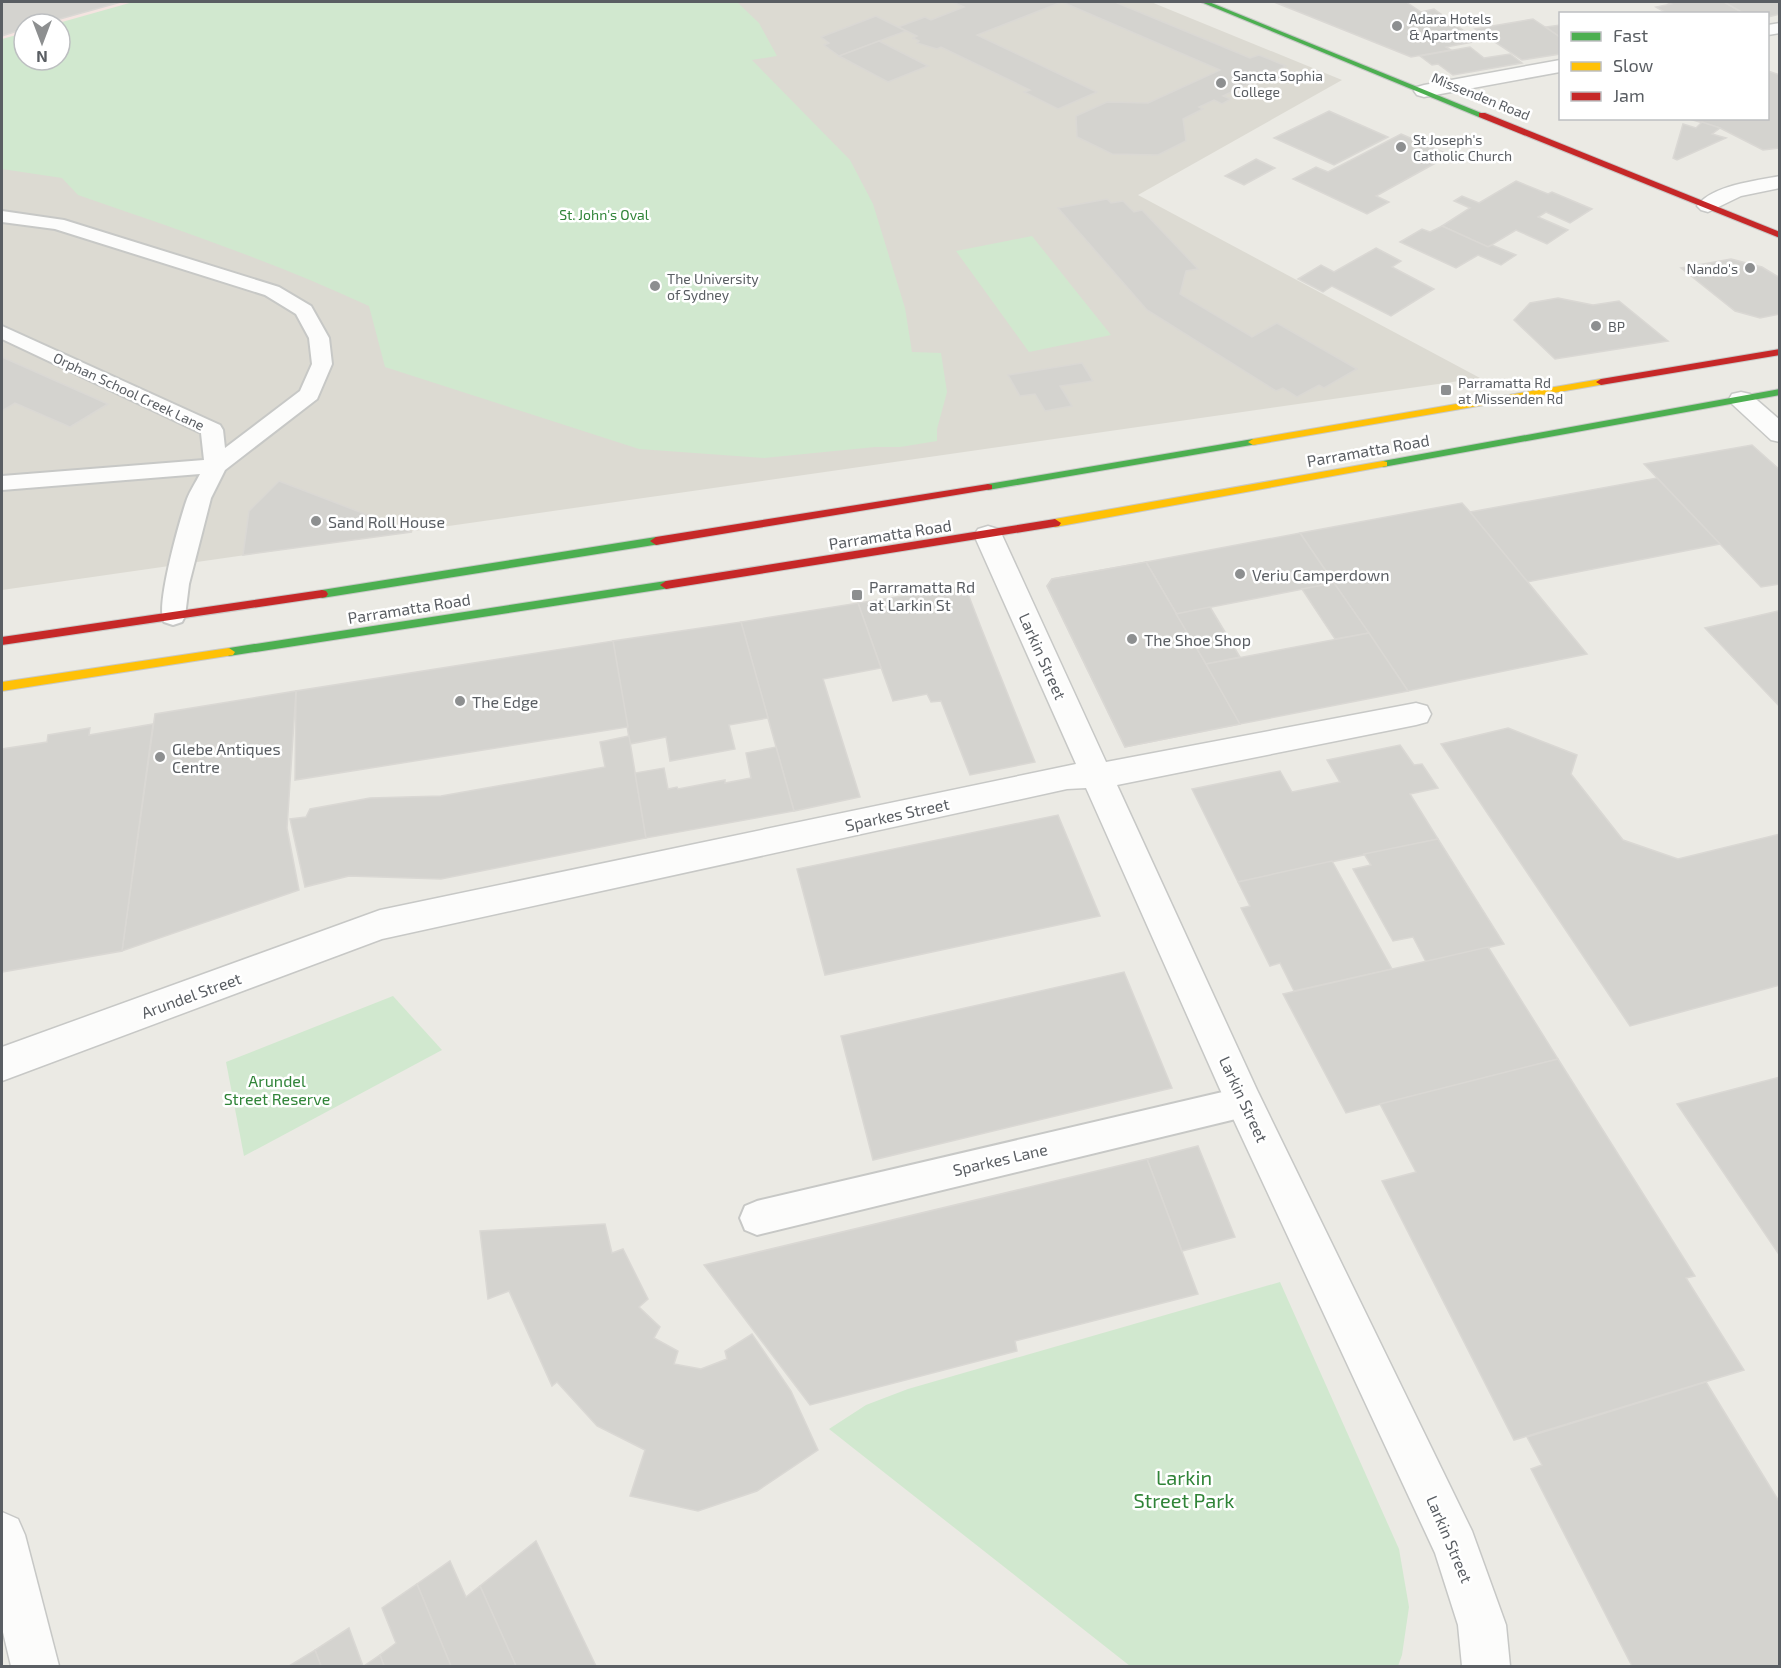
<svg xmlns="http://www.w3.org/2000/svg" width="1781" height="1668" viewBox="0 0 1781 1668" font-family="'Exo 2',sans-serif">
<rect width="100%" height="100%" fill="#ebeae4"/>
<!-- education -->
<path fill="#dcdad2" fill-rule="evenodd" d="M2,2H1151L1342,80L1138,195L1480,378L2,590ZM24,24H60V60H24Z"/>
<!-- medical -->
<path fill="#f4e4e0" d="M2,2H142L60,24H24V36L2,42Z"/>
<!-- green -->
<g fill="#d1e8cf">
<path d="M133,2H737L759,23L777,56L752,60L850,160L873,204L905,308L912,352L941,353L947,392L937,429V441L900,447H875L764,458L639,449L385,367L369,306C274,262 177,229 78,195L62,178L2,169V39L24,33V60H60V24H55Z"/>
<path d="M1032,236L1111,335L1029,352L956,251Z"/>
<path d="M393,996L442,1050L244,1156L226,1062Z"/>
<path d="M1280,1282L1399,1549L1409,1607L1402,1655L1398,1666H1130L829,1429L866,1405L908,1389Z"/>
</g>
<!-- building -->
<g fill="#d4d3cf" stroke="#dad8d4" stroke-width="1.5">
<path d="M2,2H121L42,24H24V29L2,36Z"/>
<path d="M952,2H1062L977,35L1097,92L1058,109L1024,92L1030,90L941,47L937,49L917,43L919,41L913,38L917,36L898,27L925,17L931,20L964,7Z"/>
<path d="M1062,2H1115L1250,58L1259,55L1286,66L1223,96L1231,99L1222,104L1214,100L1199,107L1203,109L1183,119L1186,141L1158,155L1112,154L1077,137L1076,116L1107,102L1148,103L1220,70Z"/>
<path d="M1274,2H1406L1421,12L1434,9L1478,41L1446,47L1451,50L1411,57Z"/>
<path d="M1666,2H1724L1745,14H1668L1656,7L1671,4Z"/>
<path d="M1724,2H1780V14L1768,17V14H1745Z"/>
<path d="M876,16L906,31L839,56L824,45L829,43L821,37Z"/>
<path d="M1533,19L1560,37V54L1522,60L1475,29Z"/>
<path d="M1560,25V37L1546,27Z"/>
<path d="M879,41L928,66L888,82L839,56Z"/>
<path d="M1470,47L1484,58L1510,54L1522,63L1453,75L1438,64L1432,65L1420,56Z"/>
<path d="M1768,71L1780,75V148L1763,150L1720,128L1686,118H1768Z"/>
<path d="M1329,111L1388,137L1334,165L1274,138Z"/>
<path d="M1702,122L1720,128L1712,134L1726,138L1677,160L1673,158L1683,124L1696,128Z"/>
<path d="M1401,134L1450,155L1376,196L1389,202L1367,214L1293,179L1316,167L1328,172Z"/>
<path d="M1256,159L1275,168L1244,185L1225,176Z"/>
<path d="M1516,181L1548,194L1552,192L1592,209L1570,223L1546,212L1538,217L1568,230L1547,244L1516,230L1488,247L1442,226L1470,208L1454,201L1462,196L1479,203Z"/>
<path d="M1107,199L1111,203L1123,201L1134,212L1142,210L1198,269L1186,271L1180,294L1252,337L1277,323L1357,369L1324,388L1319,385L1297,397L1283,388L1276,391L1147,310L1058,208Z"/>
<path d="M1442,226L1488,247L1492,245L1516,255L1501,265L1478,255L1456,268L1400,242L1422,229L1430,232Z"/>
<path d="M1376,248L1401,261L1392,267L1434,289L1391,316L1332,286L1323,292L1298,279L1321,265L1334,272Z"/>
<path d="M1731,259L1762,267L1780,278V314L1760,318L1735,311L1681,268Z"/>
<path d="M1558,298L1593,305L1619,301L1668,341L1555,359L1514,320L1530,303Z"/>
<path d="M2,357L108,404L70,427L15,403L2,411Z"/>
<path d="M1082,363L1093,381L1060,386L1072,406L1045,411L1035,394L1020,396L1008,375Z"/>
<path d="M1752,445L1780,470V584L1761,587L1644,464Z"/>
<path d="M1657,478L1720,544L1527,582L1470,512Z"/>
<path d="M279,481L412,532L243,555L249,511Z"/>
<path d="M1462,503L1470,512L1587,654L1408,691L1300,533Z"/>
<path d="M1300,533L1334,583L1176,614L1146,562Z"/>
<path d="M1146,562L1206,664L1240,724L1125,747L1047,586L1052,579Z"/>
<path d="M1146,562L1206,664L1240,724L1125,747L1047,586L1052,579Z"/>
<path d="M1334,583L1369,633L1335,639L1302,589Z"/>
<path d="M965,586L982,630L1035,762L970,775L941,701L931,702L927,694L893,701L858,603Z"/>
<path d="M858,603L881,668L823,679L860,797L794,811L741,622Z"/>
<path d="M1210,607L1240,657L1206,664L1176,614Z"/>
<path d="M1778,611L1780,612V707L1705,628Z"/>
<path d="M741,622L768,718L729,725L735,749L670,761L666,737L630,744L613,641Z"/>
<path d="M1369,633L1408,691L1240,724L1206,664Z"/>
<path d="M613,641L628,727L295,780L296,691Z"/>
<path d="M296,691L287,828L299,890L122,951L155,714Z"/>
<path d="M153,724L122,951L2,972V749L47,742L48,735L90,728L89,735Z"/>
<path d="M1508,728L1577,755L1571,774L1623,840L1678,859L1780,834V985L1630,1026L1441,744Z"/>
<path d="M629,736L646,838L441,879L349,876L305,887L290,819L306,817L310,809L370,798L441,796L605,767L600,742Z"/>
<path d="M1400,745L1414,765L1422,764L1438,788L1410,794L1438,839L1238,882L1192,789L1280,771L1292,792L1340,782L1327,760Z"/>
<path d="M776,747L794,811L646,838L635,773L664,768L668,789L677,787L678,789L725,780V783L751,778L746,753Z"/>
<path d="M1058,815L1100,916L825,975L797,869Z"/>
<path d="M1438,839L1504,944L1426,962L1413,937L1393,941L1353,869L1371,865L1364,854Z"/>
<path d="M1332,861L1392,969L1294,991L1280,963L1270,966L1241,908L1250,906L1238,882Z"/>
<path d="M1488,947L1558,1059L1346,1113L1283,994Z"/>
<path d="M1124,972L1172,1088L873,1160L841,1036Z"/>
<path d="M1558,1059L1695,1276L1686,1278L1744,1370L1514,1440L1382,1181L1416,1172L1380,1104Z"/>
<path d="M1780,1077V1256L1677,1104Z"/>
<path d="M1198,1146L1235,1237L1182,1251L1147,1159Z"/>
<path d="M1147,1159L1198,1294L1015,1341L1017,1351L810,1405L704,1265Z"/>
<path d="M605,1224L612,1253L623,1249L648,1299L639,1307L660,1327L654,1338L678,1351L674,1364L701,1369L727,1359L725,1351L752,1334L791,1391L818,1450L757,1491L698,1511L630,1496L645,1450L597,1426L557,1382L552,1386L509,1291L488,1299L480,1231Z"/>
<path d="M1706,1382L1780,1503V1666H1632L1531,1469L1542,1465L1527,1437Z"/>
<path d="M536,1541L596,1666H516L480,1586Z"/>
<path d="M450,1561L466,1597L480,1586L516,1666H451L417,1584Z"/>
<path d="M417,1584L451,1666H384L380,1655L396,1643L382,1608Z"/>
<path d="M349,1628L363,1666H321L315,1650Z"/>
<path d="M315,1650L321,1666H289Z"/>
<path d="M380,1655L384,1666H364Z"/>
</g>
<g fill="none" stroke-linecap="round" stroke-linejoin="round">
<defs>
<g id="lane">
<path d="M2,211L64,220L279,287L311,306L329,338L332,364L317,399L225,470L211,498L189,584L185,616L182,622L173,625L164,622C155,607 180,519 187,499C190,491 196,482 200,474L2,490V476L204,460L201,433L2,339V326L220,425L223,430L225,448L300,391L312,364L309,338L296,314L265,295L55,229L2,222Z"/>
<path d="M1244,1087L1256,1091L1260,1102L1256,1113L1244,1117L757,1235L745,1230L740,1218L745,1206L757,1201Z"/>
</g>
<g id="street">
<path d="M1780,23V33L1768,35V25Z"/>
<path d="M1560,60V72L1424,97L1417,95L1414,91L1417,87L1424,85Z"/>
<path d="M1780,176V188L1741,196L1708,212L1701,210L1697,206C1712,185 1756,181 1780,176Z"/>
<path d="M1741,392L1750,394L1780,420V442L1771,440L1732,404L1729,399L1732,394Z"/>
<path d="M988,526L998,529L1002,535L1106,762L1416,703L1427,706L1431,714L1427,722L1416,725L1117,785L1257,1090L1472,1531L1506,1625L1510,1666H1462L1458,1625L1435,1553L1231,1114L1086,788L1067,789L382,939L2,1081V1047L380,910L1076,764L974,535L978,529Z"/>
<path d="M2,1512L18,1519L25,1535L59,1666H11L2,1628Z"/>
</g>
<g id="fast">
<path d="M1201,2H1209L1486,115L1479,117Z"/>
<path d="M1780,389V395L1383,467L1378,464L1383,461Z"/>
<path d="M1253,439L1257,440V444L988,490L983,487L988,484Z"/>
<path d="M656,537L660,538V544L322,598L316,594L322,590Z"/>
<path d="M666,581L670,582L672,585L670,588L229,656L223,652L229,648Z"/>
</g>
<g id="slow">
<path d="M1601,379L1606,382L1605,384L1253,445L1248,442L1253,439Z"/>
<path d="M1383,461L1387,462V466L1055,527L1049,523L1055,519Z"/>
<path d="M229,648L235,652L233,655L2,691V682Z"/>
</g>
<g id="jam">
<path d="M1479,113H1485L1780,232V238L1479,117Z"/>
<path d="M1780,349V355L1601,385L1596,382L1601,379Z"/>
<path d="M988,484L992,485V489L656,545L650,541L656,537Z"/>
<path d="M1055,519L1061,523L1059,526L666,589L660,585L666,581Z"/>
<path d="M322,590L326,591L328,594L326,597L2,645V637Z"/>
</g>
</defs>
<!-- lane casing -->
<use href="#lane" stroke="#c7c8c6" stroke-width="4"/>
<!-- street casing -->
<use href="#street" stroke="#c7c8c6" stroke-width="3"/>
<!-- fast casing -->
<use href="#fast" stroke="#c8c9c8" stroke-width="2"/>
<!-- slow casing -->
<use href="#slow" stroke="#c8c9c8" stroke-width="2"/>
<!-- jam casing -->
<use href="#jam" stroke="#c8c9c8" stroke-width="2"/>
<!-- lane -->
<use href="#lane" fill="#fcfcfb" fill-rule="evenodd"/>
<!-- street -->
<use href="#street" fill="#fcfcfb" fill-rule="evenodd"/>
<!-- fast -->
<use href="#fast" fill="#4caf50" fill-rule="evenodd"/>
<!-- slow -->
<use href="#slow" fill="#ffc107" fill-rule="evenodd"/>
<!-- jam -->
<use href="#jam" fill="#c62828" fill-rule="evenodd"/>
</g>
<!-- markers -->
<g fill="#8d8f90" stroke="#fff" stroke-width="2">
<circle cx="1397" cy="26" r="6"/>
<circle cx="1221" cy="83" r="6"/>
<circle cx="1401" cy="147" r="6"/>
<circle cx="1750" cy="268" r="6"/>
<circle cx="655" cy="286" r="6"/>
<circle cx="1596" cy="326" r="6"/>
<rect x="1440" y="384" width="12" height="12" rx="3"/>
<circle cx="316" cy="521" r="6"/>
<circle cx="1240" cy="574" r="6"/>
<rect x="851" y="589" width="12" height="12" rx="3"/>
<circle cx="1132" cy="639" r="6"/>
<circle cx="460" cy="701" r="6"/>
<circle cx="160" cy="757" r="6"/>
</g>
<g text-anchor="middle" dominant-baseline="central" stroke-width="5" stroke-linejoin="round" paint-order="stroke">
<!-- far-poi labels -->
<g font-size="14" fill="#5a5e63" stroke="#fff" text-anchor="start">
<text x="1409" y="18">Adara Hotels<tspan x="1409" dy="16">&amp; Apartments</tspan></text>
<text x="1233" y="75">Sancta Sophia<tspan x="1233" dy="16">College</tspan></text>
<text x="1413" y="139">St Joseph's<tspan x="1413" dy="16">Catholic Church</tspan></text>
<text x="1738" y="268" text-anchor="end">Nando's</text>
<text x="667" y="278">The University<tspan x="667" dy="16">of Sydney</tspan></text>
<text x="1608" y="326">BP</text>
<text x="1458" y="382">Parramatta Rd<tspan x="1458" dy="16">at Missenden Rd</tspan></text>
</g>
<!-- far-street labels -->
<g font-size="14" fill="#5a5e63" stroke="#fff">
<text transform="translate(1481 96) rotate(22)">Missenden Road</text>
<text transform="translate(129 391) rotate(25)">Orphan School Creek Lane</text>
</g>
<!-- far-park labels -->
<g font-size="14" fill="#308438" stroke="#fff">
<text x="604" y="214">St. John's Oval</text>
</g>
<!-- street labels -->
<g font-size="16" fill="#5a5e63" stroke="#fff">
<text transform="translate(1368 450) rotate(-10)">Parramatta Road</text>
<text transform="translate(890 534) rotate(-9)">Parramatta Road</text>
<text transform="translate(409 608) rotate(-9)">Parramatta Road</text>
<text transform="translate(1043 656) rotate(66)">Larkin Street</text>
<text transform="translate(897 814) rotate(-12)">Sparkes Street</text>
<text transform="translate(191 995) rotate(-20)">Arundel Street</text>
<text transform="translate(1244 1099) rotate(65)">Larkin Street</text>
<text transform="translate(1000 1159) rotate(-13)">Sparkes Lane</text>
<text transform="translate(1450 1539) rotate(67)">Larkin Street</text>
</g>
<!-- poi labels -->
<g font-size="16" fill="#5a5e63" stroke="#fff" text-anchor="start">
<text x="328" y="521">Sand Roll House</text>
<text x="1252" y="574">Veriu Camperdown</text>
<text x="869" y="586">Parramatta Rd<tspan x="869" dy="18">at Larkin St</tspan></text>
<text x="1144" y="639">The Shoe Shop</text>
<text x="472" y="701">The Edge</text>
<text x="172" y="748">Glebe Antiques<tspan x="172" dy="18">Centre</tspan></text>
</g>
<!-- park labels -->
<g font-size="16" fill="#308438" stroke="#fff">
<text x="277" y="1080">Arundel<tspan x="277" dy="18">Street Reserve</tspan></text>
</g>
<!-- near-park labels -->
<g font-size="20" fill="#308438" stroke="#fff">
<text x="1184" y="1477">Larkin<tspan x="1184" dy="23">Street Park</tspan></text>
</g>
</g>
<!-- border -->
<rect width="1781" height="1668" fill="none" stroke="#5a5e63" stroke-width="6"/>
<!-- legend -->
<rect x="1559" y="12" width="210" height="108" fill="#ffffff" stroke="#bdbfc1" stroke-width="1.5"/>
<rect x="1571" y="32" width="30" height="9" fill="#4caf50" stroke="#bdbfc1" stroke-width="1.5"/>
<text x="1613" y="42" font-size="18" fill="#5a5e63">Fast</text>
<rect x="1571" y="62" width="30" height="9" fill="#ffc107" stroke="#bdbfc1" stroke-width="1.5"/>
<text x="1613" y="72" font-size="18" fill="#5a5e63">Slow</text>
<rect x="1571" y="92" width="30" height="9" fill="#c62828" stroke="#bdbfc1" stroke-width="1.5"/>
<text x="1613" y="102" font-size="18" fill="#5a5e63">Jam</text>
<!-- north arrow -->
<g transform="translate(42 42) rotate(180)"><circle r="28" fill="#ffffff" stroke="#bdbfc1" stroke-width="1.5"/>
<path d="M0-4.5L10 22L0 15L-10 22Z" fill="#8d8f90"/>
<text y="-9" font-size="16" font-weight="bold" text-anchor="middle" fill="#5a5e63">N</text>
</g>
</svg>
